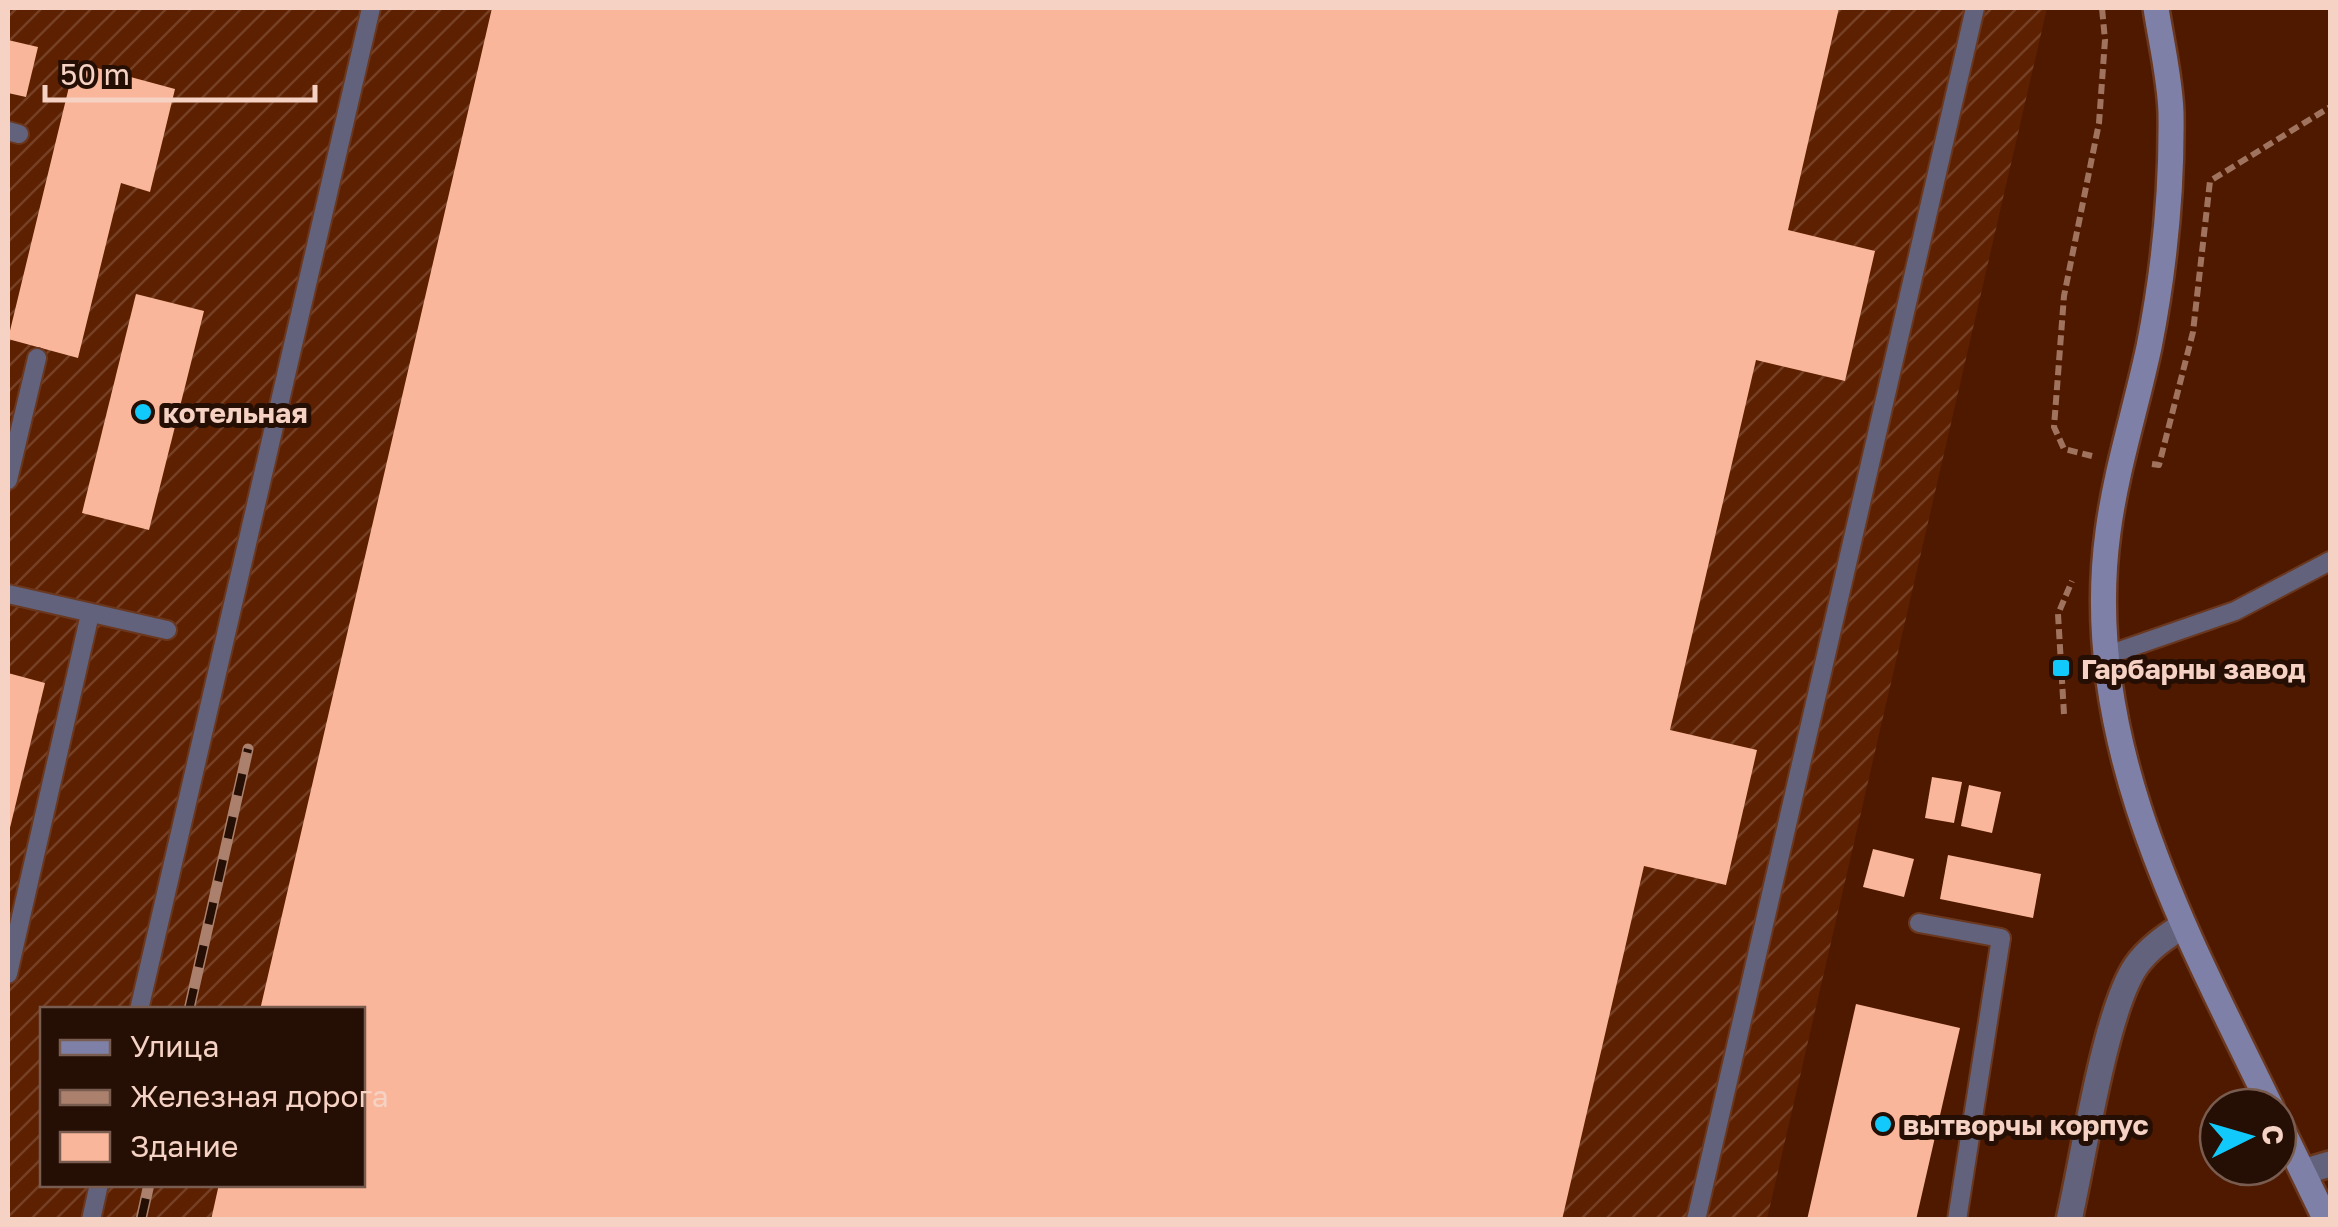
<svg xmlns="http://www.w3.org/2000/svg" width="2338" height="1227" viewBox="0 0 2338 1227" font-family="'Golos Text',sans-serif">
<defs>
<pattern id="industrial-furrows" width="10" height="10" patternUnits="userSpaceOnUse" patternTransform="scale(2.5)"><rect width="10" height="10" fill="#5d2000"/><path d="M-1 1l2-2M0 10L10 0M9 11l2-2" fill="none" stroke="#754024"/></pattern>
</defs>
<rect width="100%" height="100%" fill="#4f1900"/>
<!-- industrial -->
<path fill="url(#industrial-furrows)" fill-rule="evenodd" d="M8,8H2047L1767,1219H8ZM42,1010H362V1184H42Z"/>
<!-- building -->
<g fill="#fab69a">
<path d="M492,8H1839L1788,230L1875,251L1845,381L1756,360L1670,730L1757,750L1726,885L1644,866L1562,1220H211L219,1184H362V1010H260Z"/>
<path d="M8,40L38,47L26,97L8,93Z"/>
<path d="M75,62L175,89L150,192L121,183L78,358L8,339Z"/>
<path d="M136,294L204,311L149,530L82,513Z"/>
<path d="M8,673L45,683L9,832H8Z"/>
<path d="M1932,777L1962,782L1954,823L1925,818Z"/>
<path d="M1969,785L2001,792L1992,833L1961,826Z"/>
<path d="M1873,849L1914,859L1904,897L1863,887Z"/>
<path d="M1948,855L2041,874L2033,918L1940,899Z"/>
<path d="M1856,1004L1960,1028L1916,1220H1807Z"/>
</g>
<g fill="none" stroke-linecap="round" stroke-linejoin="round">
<defs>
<g id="lane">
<path d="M8,131L19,134"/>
<path d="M8,480L37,358"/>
<path d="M8,594L167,630"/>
<path d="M2105,656L2235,611L2330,561"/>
<path d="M1919,923L2001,938L1957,1220"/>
<path d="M8,974L90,614"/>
<path d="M139,1010L371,8"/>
<path d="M91,1220L99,1184"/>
<path d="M1696,1220L1975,8"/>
</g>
<g id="street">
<path d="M2303,1172L2330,1164"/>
<path d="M2069,1220C2083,1160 2105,1011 2136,966C2148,949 2164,938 2182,926"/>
</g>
<g id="secondary">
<path d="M2156,8C2161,42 2170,78 2171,113C2172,190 2164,271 2149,347C2136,408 2116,470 2108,532C2080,740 2183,927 2271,1107"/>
<path d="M2278,1121L2326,1220"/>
</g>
</defs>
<!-- lane casing -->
<use href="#lane" stroke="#6a371f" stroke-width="22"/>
<!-- street casing -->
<use href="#street" stroke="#6a371f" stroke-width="30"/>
<!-- secondary casing -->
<use href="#secondary" stroke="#6a371f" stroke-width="30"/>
<!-- path -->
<g stroke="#a0735f" stroke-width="6" stroke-dasharray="10 5" stroke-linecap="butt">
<path d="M2092,456L2064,449L2054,427L2064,296L2099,123L2105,40L2102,8"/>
<path d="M2152,464L2159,465L2193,332L2210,181L2330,107"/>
<path d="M2064,714L2058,614L2072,581"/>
</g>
<!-- lane -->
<use href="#lane" stroke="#62627c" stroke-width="18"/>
<!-- street -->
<use href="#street" stroke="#62627c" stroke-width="25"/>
<!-- secondary -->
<use href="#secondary" stroke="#7f80a8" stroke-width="25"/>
<defs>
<g id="rail">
<path d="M189,1010L248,749"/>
<path d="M141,1220L149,1184"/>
</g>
</defs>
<!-- rail casing -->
<use href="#rail" stroke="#ab806d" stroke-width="11"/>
<!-- rail -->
<use href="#rail" stroke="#250e04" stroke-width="8" stroke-dasharray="22" stroke-linecap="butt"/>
</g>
<!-- markers -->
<g fill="#11cafb" stroke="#250e04" stroke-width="4">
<circle cx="143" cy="412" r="10"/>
<rect x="2051" y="658" width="20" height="20" rx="5"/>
<circle cx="1883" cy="1124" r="10"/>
</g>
<g text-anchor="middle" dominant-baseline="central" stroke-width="10" stroke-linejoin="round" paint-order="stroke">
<!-- poi labels -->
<g font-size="28" font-weight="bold" fill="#f5d2c3" stroke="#250e04" text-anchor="start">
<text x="163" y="412">котельная</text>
<text x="2081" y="668">Гарбарны завод</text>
<text x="1903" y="1124">вытворчы корпус</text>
</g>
</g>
<!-- border -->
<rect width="2338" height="1227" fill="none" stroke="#f5d2c3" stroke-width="20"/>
<!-- legend -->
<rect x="40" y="1007" width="325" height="180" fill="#250e04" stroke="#785c50" stroke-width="2.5"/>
<rect x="60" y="1040" width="50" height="15" fill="#7f80a8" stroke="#785c50" stroke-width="2.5"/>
<text x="130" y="1057" font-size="30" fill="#f5d2c3">Улица</text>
<rect x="60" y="1090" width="50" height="15" fill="#ab806d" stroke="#785c50" stroke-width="2.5"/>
<text x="130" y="1107" font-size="30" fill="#f5d2c3">Железная дорога</text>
<rect x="60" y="1132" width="50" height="30" fill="#fab69a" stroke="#785c50" stroke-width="2.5"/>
<text x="130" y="1157" font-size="30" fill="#f5d2c3">Здание</text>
<!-- north arrow -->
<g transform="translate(2248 1137) rotate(85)"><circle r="48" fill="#250e04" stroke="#785c50" stroke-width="2.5"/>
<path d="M0-8L18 38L0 25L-18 38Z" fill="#11cafb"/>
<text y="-15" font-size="28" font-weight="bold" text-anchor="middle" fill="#f5d2c3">С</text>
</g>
<!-- scale -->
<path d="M45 85v15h270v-15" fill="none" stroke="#f5d2c3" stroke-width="5"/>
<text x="60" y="85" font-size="30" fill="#f5d2c3" stroke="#250e04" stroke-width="8" paint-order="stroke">50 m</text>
</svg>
